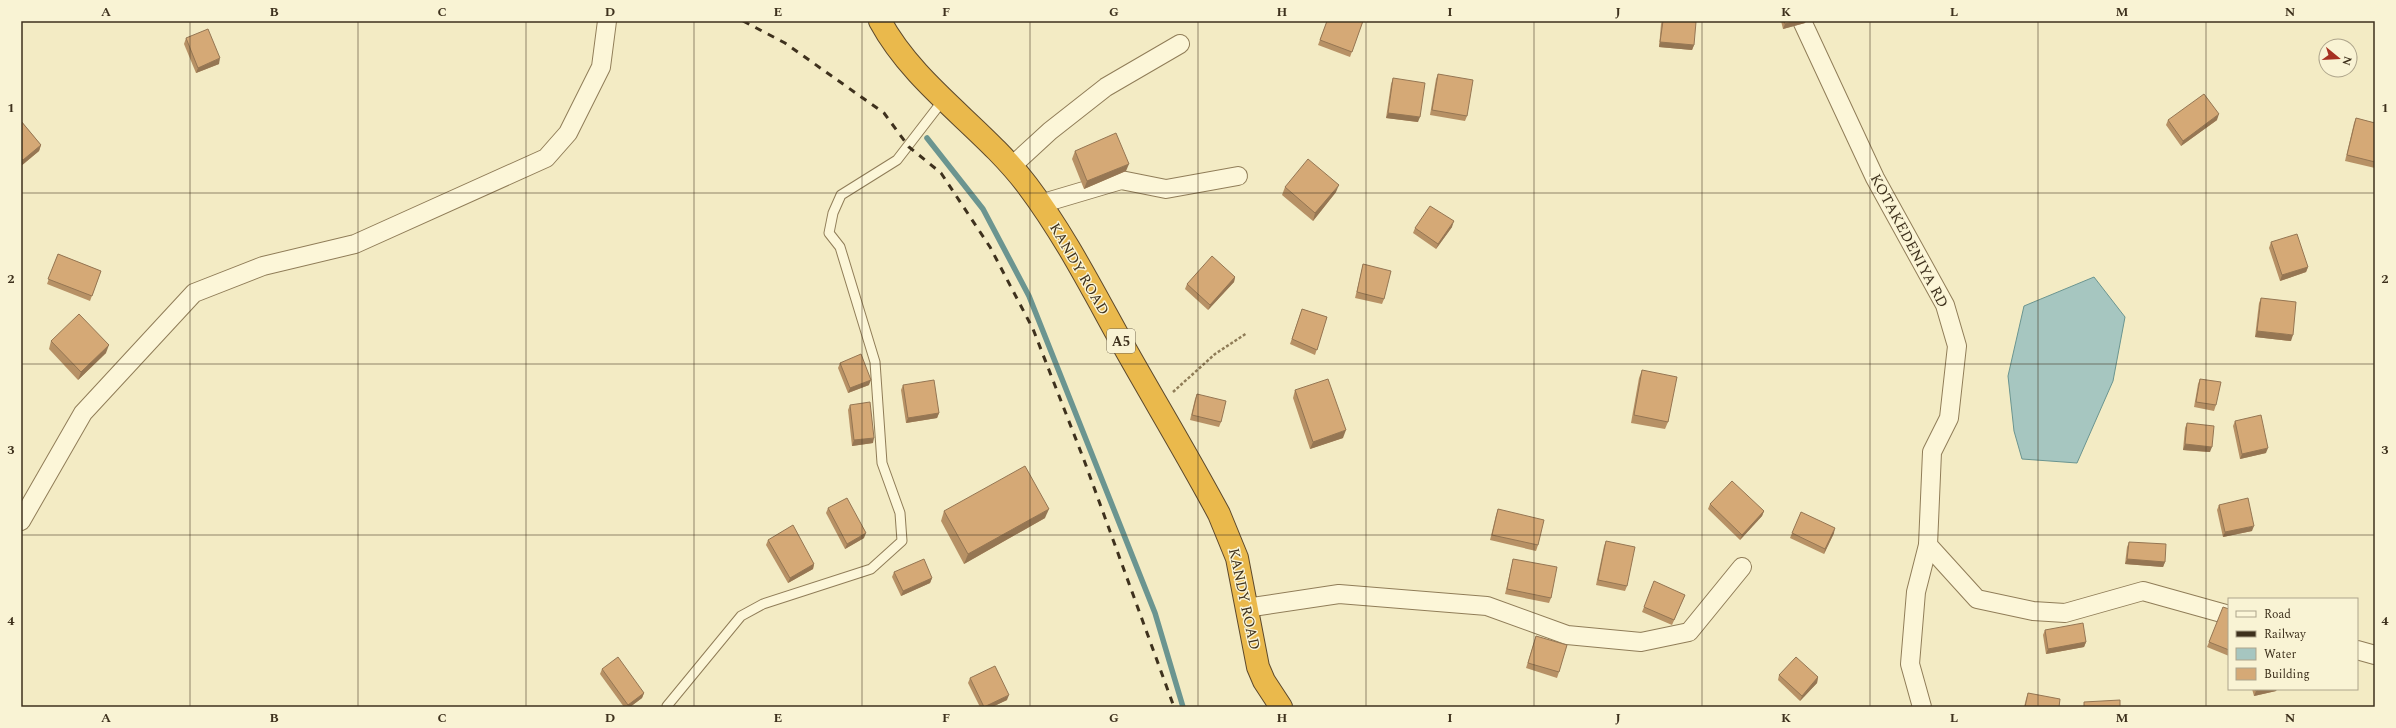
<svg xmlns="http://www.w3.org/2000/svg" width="2396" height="728" viewBox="0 0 2396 728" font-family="Spectral,serif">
<rect width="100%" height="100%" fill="#f3ebc4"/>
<!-- water -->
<path fill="#a6c6c0" stroke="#6b9590" d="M2094,277L2125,317L2113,381L2077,463L2022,459L2014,431L2008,376L2024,306Z"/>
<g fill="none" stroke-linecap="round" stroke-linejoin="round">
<!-- stream -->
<path stroke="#6b9590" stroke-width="5.5" d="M927,138L983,209L1029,296L1155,613L1183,707"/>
<defs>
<path id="lane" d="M667,706L741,616L763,604L871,569L902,541L900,513L882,463L875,362L840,247L829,233L833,213L841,195L897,160L944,99"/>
<g id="street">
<path d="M1802,21L1875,178L1945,305L1957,346L1949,418L1932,452L1928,545L1977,599L2033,611L2065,613L2143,591L2229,615"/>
<path d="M1012,166L1050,131L1106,87L1180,44"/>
<path d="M1040,204L1121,180L1166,189L1238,176"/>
<path d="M21,521L83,413L194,293L263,266L355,244L546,158L568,133L601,67L607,21"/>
<path d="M1246,608L1339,594L1487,606L1567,635L1641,642L1689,632L1742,567"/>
<path d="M2357,650L2375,655"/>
<path d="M1922,707L1910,664L1916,592L1928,545"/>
</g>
<path id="highway" d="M880,21C915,86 983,127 1027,185C1064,234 1092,289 1122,343C1154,400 1188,456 1219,514L1237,558L1258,667L1264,681L1281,707"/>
</defs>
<!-- lane casing -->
<use href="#lane" stroke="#907d58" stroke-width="11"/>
<!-- street casing -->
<use href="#street" stroke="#907d58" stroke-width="20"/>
<!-- highway casing -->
<use href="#highway" stroke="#5d492c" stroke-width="24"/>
<!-- path -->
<path stroke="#907d58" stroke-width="2.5" stroke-dasharray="3 2" stroke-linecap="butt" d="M1173,392L1215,354L1247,333"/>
<!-- lane -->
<use href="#lane" stroke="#fcf6d8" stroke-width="9"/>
<!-- street -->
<use href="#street" stroke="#fcf6d8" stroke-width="18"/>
<!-- highway -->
<use href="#highway" stroke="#eab94c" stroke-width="22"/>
<!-- rail -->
<path stroke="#3e311d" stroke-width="3" stroke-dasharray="7 7" stroke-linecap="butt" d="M743,21L785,43L884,113L909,147L941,173L990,247L1033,329L1084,460L1174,707"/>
</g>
<!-- wall -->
<g fill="#b79165">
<path d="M1327,21H1363L1350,57L1318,45Z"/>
<path d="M1662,21H1683L1694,45L1692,50L1659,47L1661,24Z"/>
<path d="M1781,21H1806L1805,23L1783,29Z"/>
<path d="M186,38L219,64L196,73L184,44Z"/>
<path d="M1438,74L1467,116L1465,121L1430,115L1436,79Z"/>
<path d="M1393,78L1418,122L1386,118L1391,84Z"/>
<path d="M2356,118L2375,123V168L2345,161L2354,123Z"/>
<path d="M2168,120H2217L2181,146L2166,125Z"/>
<path d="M21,121L41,145L39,151L21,166Z"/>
<path d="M1075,151L1126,171L1084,189L1072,159Z"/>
<path d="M1285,187L1336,192L1313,221L1282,195Z"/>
<path d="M1452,227L1436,249L1413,233L1415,228Z"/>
<path d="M2271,242L2308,267L2306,272L2280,281L2269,248Z"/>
<path d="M58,254L101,271L90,301L47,284Z"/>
<path d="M1363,264L1384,299L1382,304L1355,298L1362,269Z"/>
<path d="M1235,277L1234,282L1208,310L1185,289L1187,284Z"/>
<path d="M2261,298L2291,341L2255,337L2259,303Z"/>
<path d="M1302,309L1327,317L1315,355L1290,344Z"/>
<path d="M51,341L106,353L78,380L49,349Z"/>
<path d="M840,363L869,385L848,393L838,368Z"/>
<path d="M1642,370L1668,422L1665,429L1631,423L1639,378Z"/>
<path d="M2200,379L2216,405L2214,411L2194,407L2198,384Z"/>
<path d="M903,385L939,413L937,418L906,423L901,390Z"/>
<path d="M1295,390L1343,438L1310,449L1293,398Z"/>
<path d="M1197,394L1221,422L1219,427L1190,420L1195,399Z"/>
<path d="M850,405L873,443L852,446L848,410Z"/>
<path d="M2235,421L2266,453L2240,459L2233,426Z"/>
<path d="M2187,423L2210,452L2183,450L2185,428Z"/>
<path d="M1710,504L1764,511L1762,516L1740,540L1708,509Z"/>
<path d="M2219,505L2252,531L2223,537L2217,510Z"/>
<path d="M828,508L864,538L845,549L826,513Z"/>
<path d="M1498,509L1538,545L1536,551L1490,540L1496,515Z"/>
<path d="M944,511L1045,518L964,564L941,521Z"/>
<path d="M1792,533H1834L1824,554L1790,538Z"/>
<path d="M768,540L814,564L813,569L788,583L766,545Z"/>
<path d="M1606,541L1627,586L1625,591L1596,585L1604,546Z"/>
<path d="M2129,542L2165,562L2163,567L2125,564L2127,547Z"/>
<path d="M1513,559L1551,598L1549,603L1505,594L1512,564Z"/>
<path d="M894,572L932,578L930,583L901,596L892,577Z"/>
<path d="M1685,595L1672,625L1642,612L1644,607Z"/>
<path d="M2229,609V656L2207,647L2209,642Z"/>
<path d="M2045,630L2086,642L2084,647L2046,654L2043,635Z"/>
<path d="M1536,636L1559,672L1557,678L1526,668Z"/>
<path d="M602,669L644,693L642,698L630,707H624L600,674Z"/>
<path d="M1779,675L1818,677L1817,683L1800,701L1778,680Z"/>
<path d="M970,678L1007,700L992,707H980L968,683Z"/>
<path d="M2252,689H2277L2276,691L2254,696Z"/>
<path d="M2028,693L2059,707H2024L2026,699Z"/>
</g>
<!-- shaded-wall -->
<g fill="#957653">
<path d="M1797,21H1806L1805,23L1783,29L1785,24Z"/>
<path d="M1660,42L1694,45L1692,50L1659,47Z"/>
<path d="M220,58L219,64L196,73L198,68Z"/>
<path d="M1388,113L1420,117L1418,122L1386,118Z"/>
<path d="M2219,114L2217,120L2181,146L2183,141Z"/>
<path d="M41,145L39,151L21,166L23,160Z"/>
<path d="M1129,164L1126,171L1084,189L1087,181Z"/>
<path d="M1339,185L1336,192L1313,221L1315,213Z"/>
<path d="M1454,221L1452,227L1436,249L1438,244Z"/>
<path d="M2308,267L2306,272L2280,281L2282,275Z"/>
<path d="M1235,277L1234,282L1208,310L1210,305Z"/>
<path d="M2257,331L2293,335L2291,341L2255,337Z"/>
<path d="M109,345L106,353L78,380L81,372Z"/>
<path d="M871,380L869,385L848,393L850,388Z"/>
<path d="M939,413L937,418L906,423L908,418Z"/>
<path d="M1346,430L1343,438L1310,449L1313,442Z"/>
<path d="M874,438L873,443L852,446L854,440Z"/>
<path d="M2185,444L2212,447L2210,452L2183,450Z"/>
<path d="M2268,448L2266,453L2240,459L2242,454Z"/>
<path d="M1049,509L1045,518L964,564L968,554Z"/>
<path d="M1764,511L1762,516L1740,540L1742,535Z"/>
<path d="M2254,526L2252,531L2223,537L2225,532Z"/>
<path d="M1835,528L1834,533L1824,554L1825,549Z"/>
<path d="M866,533L864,538L845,549L847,544Z"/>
<path d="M2127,559L2165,562L2163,567L2125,564Z"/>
<path d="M814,564L813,569L788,583L790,578Z"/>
<path d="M932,578L930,583L901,596L903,591Z"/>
<path d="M2086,642L2084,647L2046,654L2048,649Z"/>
<path d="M1818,677L1817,683L1800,701L1802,696Z"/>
<path d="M2262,689H2277L2276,691L2254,696L2256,691Z"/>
<path d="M644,693L642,698L630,707H627L628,705Z"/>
<path d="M1009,695L1007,700L992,707H984Z"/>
</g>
<!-- building -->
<g fill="#d5a976" stroke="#957653">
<path d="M1327,21H1363L1352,52L1320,40Z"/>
<path d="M1663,21H1683L1696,22L1694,45L1660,42Z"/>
<path d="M1784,21H1797L1785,24Z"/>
<path d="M208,29L220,58L198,68L186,38Z"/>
<path d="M1438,74L1473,80L1467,116L1432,110Z"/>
<path d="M1393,78L1425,83L1420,117L1388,113Z"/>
<path d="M2204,94L2219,114L2183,141L2168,120Z"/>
<path d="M2356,118L2375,123V162L2347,155Z"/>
<path d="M21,121L41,145L23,160L21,158Z"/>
<path d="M1116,133L1129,164L1087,181L1075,151Z"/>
<path d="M1308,159L1339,185L1315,213L1285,187Z"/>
<path d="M1430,206L1454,221L1438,244L1415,228Z"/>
<path d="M2297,234L2308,267L2282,275L2271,242Z"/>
<path d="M58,254L101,271L92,296L48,279Z"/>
<path d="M1212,256L1235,277L1210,305L1187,284Z"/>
<path d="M1363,264L1391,271L1384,299L1357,292Z"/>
<path d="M2261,298L2296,302L2293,335L2257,331Z"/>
<path d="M1302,309L1327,317L1317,350L1292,339Z"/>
<path d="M79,314L109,345L81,372L51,341Z"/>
<path d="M861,354L871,380L850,388L840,363Z"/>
<path d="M1642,370L1677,377L1668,422L1634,415Z"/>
<path d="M1328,379L1346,430L1313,442L1295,390Z"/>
<path d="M2200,379L2221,382L2216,405L2196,402Z"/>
<path d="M934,380L939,413L908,418L903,385Z"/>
<path d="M1197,394L1226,401L1221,422L1192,415Z"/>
<path d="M870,402L874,438L854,440L850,405Z"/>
<path d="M2261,415L2268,448L2242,454L2235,421Z"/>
<path d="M2187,423L2214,426L2212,447L2185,444Z"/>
<path d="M1025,466L1049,509L968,554L944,511Z"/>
<path d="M1732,481L1764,511L1742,535L1710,504Z"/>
<path d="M847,498L866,533L847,544L828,508Z"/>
<path d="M2248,498L2254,526L2225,532L2219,505Z"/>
<path d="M1498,509L1544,520L1538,545L1492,535Z"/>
<path d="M1801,512L1835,528L1825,549L1792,533Z"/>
<path d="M793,525L814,564L790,578L768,540Z"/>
<path d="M1606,541L1635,547L1627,586L1598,580Z"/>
<path d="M2129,542L2166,544L2165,562L2127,559Z"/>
<path d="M924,559L932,578L903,591L894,572Z"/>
<path d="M1513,559L1557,567L1551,598L1507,589Z"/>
<path d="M1654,581L1685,595L1674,620L1644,607Z"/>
<path d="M2223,607L2229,609V650L2209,642Z"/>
<path d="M2083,623L2086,642L2048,649L2045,630Z"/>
<path d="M1536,636L1567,645L1559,672L1528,663Z"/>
<path d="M618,657L644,693L628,705L602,669Z"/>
<path d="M1796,657L1818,677L1802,696L1779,675Z"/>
<path d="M995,666L1009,695L984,707L970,678Z"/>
<path d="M2255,689H2262L2256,691Z"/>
<path d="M2028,693L2060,699L2059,707H2025Z"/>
<path d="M2120,700V707H2084V702Z"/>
</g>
<!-- grid -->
<path fill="none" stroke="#3e311d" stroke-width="1" stroke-opacity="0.55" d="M190,21V707M358,21V707M526,21V707M694,21V707M862,21V707M1030,21V707M1198,21V707M1366,21V707M1534,21V707M1702,21V707M1870,21V707M2038,21V707M2206,21V707M21,193H2375M21,364H2375M21,535H2375"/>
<g text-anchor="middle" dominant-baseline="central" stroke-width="3" stroke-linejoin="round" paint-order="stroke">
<!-- shield labels -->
<rect fill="#f9f3d4" stroke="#766b54" stroke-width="1" x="1107" y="329" width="28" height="24" rx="3"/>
<g font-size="14" font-weight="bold" fill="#3e311d">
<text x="1121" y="341">A5</text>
</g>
<!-- street labels -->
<g font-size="15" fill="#3e311d" stroke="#f9f3d4">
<text transform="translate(1909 241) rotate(62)">KOTAKEDENIYA RD</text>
<text transform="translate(1079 269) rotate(60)">KANDY ROAD</text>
<text transform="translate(1244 599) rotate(78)">KANDY ROAD</text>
</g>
</g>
<!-- border -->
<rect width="2396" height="728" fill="none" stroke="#f9f3d4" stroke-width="44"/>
<!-- legend -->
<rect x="2228" y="598" width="130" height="92" fill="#f9f3d4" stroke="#aea58b"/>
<rect x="2236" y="611" width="20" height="6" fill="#fcf6d8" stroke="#aea58b"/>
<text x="2264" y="618" font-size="12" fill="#3e311d">Road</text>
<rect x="2236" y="631" width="20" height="6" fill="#3e311d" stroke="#aea58b"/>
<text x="2264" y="638" font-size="12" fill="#3e311d">Railway</text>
<rect x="2236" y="648" width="20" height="12" fill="#a6c6c0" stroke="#aea58b"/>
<text x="2264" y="658" font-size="12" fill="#3e311d">Water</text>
<rect x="2236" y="668" width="20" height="12" fill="#d5a976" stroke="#aea58b"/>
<text x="2264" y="678" font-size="12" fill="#3e311d">Building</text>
<!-- north arrow -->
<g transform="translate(2338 58) rotate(108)"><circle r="19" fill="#f9f3d4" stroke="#aea58b"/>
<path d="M0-3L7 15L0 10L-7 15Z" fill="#a63021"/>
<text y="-6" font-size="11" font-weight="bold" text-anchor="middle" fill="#3e311d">N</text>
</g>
<rect x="22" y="22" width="2352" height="684" fill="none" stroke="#3e311d" stroke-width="1.5"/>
<g font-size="13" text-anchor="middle" font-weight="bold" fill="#3e311d">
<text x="106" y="16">A</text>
<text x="274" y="16">B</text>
<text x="442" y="16">C</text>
<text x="610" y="16">D</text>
<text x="778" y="16">E</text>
<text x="946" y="16">F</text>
<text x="1114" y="16">G</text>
<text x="1282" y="16">H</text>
<text x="1450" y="16">I</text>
<text x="1618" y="16">J</text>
<text x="1786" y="16">K</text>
<text x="1954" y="16">L</text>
<text x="2122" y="16">M</text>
<text x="2290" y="16">N</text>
<text x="11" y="112">1</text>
<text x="2385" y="112">1</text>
<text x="11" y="283">2</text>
<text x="2385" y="283">2</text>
<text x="11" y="454">3</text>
<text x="2385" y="454">3</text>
<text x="11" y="625">4</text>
<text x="2385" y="625">4</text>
<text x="106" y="722">A</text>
<text x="274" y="722">B</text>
<text x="442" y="722">C</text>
<text x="610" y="722">D</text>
<text x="778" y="722">E</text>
<text x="946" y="722">F</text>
<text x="1114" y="722">G</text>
<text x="1282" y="722">H</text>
<text x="1450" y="722">I</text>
<text x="1618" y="722">J</text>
<text x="1786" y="722">K</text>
<text x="1954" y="722">L</text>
<text x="2122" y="722">M</text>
<text x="2290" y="722">N</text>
</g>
</svg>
